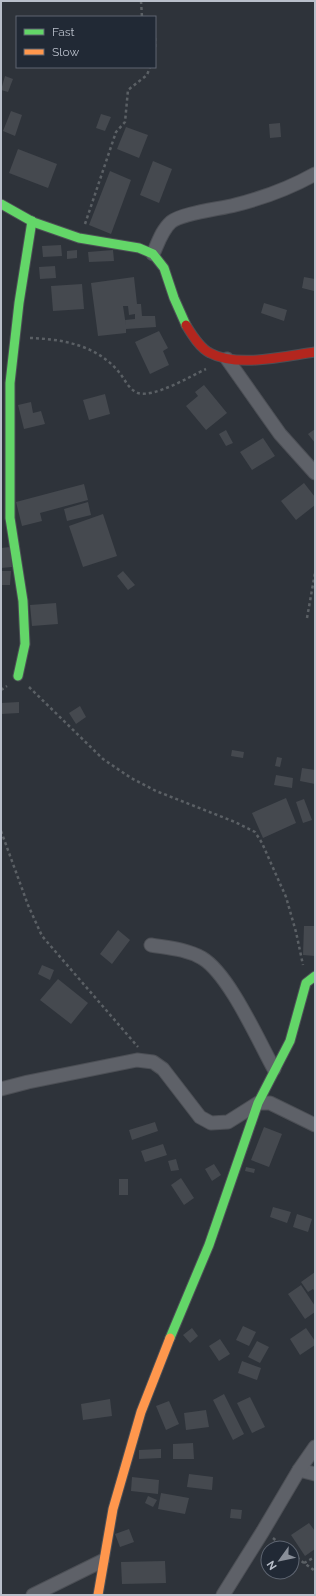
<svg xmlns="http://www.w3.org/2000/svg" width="316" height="1596" viewBox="0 0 316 1596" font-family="Raleway,sans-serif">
<rect width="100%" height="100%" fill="#2e333a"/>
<!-- building -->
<g fill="#45494f" fill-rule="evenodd">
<path d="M5,76L13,79L8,92L1,90Z"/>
<path d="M11,111L22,115L15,136L3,131Z"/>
<path d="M101,114L111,117L105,131L96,128Z"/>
<path d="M280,123L281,137L270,138L269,124Z"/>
<path d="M126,127L148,135L139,158L117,149Z"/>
<path d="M18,149L57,164L48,188L9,173Z"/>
<path d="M153,161L172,169L159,203L140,195Z"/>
<path d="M110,171L131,180L111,234L89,225Z"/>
<path d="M61,245L62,256L43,257L42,246Z"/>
<path d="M77,250V258L67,259V251Z"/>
<path d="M113,250L114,261L89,262L88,252Z"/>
<path d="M55,266L56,278L40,279L39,267Z"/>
<path d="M134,277L137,304H141L142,316H155L156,327L126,329V333L98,336L91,283ZM123,306H128L129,315L135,314V319L125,320L126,326Z"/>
<path d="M304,277L315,279L314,291L302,288Z"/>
<path d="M82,284L84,309L53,311L51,286Z"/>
<path d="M264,303L287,310L284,321L261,313Z"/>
<path d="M159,331L168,348L163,351L169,365L150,374L135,342Z"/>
<path d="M204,385L227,413L206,430L186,406L198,396L195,392Z"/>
<path d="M105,394L110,414L89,420L83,400Z"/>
<path d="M31,402L33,413L41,411L45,424L24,429L18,405Z"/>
<path d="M315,429V443L308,434Z"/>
<path d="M226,430L233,443L226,446L219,434Z"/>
<path d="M263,438L275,456L252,470L240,452Z"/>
<path d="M304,483L315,497V505L296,520L281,501Z"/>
<path d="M84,484L88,500L40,513L42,521L22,526L16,502Z"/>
<path d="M88,502L91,515L67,521L64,509Z"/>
<path d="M103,514L117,556L83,567L69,526Z"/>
<path d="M10,547L12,567L1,568V548Z"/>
<path d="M1,571H11L10,585H1Z"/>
<path d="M123,571L135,585L128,590L117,576Z"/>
<path d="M56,603L58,624L32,626L30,605Z"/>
<path d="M19,702V713L1,714V703Z"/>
<path d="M80,706L86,717L76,724L69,713Z"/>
<path d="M232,750L244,752L243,758L231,756Z"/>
<path d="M277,757L282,758L280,767L275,766Z"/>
<path d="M302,768L315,770V784L300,781Z"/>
<path d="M276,775L293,778L292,788L274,785Z"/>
<path d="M286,798L296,823L263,838L252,813Z"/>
<path d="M304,799L312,820L303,823L296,802Z"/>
<path d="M304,926H315V956L303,955Z"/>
<path d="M118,930L130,940L112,964L100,954Z"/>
<path d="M42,965L54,970L50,980L38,974Z"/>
<path d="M58,979L88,1003L71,1024L40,1000Z"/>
<path d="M155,1122L158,1131L132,1140L129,1130Z"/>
<path d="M264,1127L282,1134L269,1167L251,1160Z"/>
<path d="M163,1144L167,1155L145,1162L141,1151Z"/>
<path d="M176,1159L179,1170L171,1171L168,1161Z"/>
<path d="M214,1164L221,1175L212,1181L205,1169Z"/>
<path d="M246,1167L255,1169L254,1173L245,1171Z"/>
<path d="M181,1178L194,1198L184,1205L171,1185Z"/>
<rect x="119" y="1179" width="9" height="16"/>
<path d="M273,1207L291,1212L287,1223L270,1217Z"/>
<path d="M297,1214L312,1219L308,1232L293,1227Z"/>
<path d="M315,1272V1292L313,1289L308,1292L301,1282Z"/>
<path d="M301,1285L315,1306V1312L305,1319L288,1294Z"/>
<path d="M243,1326L256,1332L249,1346L236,1340Z"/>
<path d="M192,1328L198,1336L190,1343L183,1335Z"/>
<path d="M306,1328L315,1341V1345L300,1355L290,1339Z"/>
<path d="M220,1339L230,1354L219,1361L209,1346Z"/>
<path d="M257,1341L269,1347L260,1363L248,1357Z"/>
<path d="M242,1361L261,1368L257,1380L238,1373Z"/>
<path d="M224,1394L244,1434L233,1440L213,1400Z"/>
<path d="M250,1397L265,1427L252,1433L237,1403Z"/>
<path d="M110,1399L112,1416L83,1420L81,1404Z"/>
<path d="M169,1401L179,1424L166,1430L156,1406Z"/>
<path d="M206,1410L209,1427L186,1430L184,1413Z"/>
<path d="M193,1443L194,1459H173V1444Z"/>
<path d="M161,1449V1458L139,1459V1450Z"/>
<path d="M189,1474L213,1477L212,1490L187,1487Z"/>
<path d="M132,1477L159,1480L158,1494L131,1491Z"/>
<path d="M161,1493L189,1498L185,1514L158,1509Z"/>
<path d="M148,1496L157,1500L153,1507L145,1503Z"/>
<path d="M231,1509L242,1510L241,1519L230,1518Z"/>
<path d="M309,1523L315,1531V1549L305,1556L291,1535Z"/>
<path d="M129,1529L134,1542L120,1547L115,1534Z"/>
<path d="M165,1561L166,1583L122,1584L121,1562Z"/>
</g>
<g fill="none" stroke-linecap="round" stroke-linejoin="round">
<defs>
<g id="street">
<path d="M153,254C158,243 162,230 171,222C182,213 220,209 235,205C263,198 290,188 315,174"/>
<path d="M227,359L280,434L315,473"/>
<path d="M151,945C169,948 186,949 202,958C229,974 258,1040 274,1069"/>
<path d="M1,1089L28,1082L137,1060L153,1062L163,1069L200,1117L211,1123L228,1122L258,1103H270L315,1125"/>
<path d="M299,1470L315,1474"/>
<path d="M33,1595L102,1561"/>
<path d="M223,1595L263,1531L299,1470L315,1447"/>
</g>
<g id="fast">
<path d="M1,204L33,222L79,238L139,248L153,254L164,268L174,298L186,325"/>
<path d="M18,676L25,644L23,601L10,518V383L19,303L32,221"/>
<path d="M170,1338L209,1245L258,1103L290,1041L306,983L315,976"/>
</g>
<path id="slow" d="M98,1595L113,1509L141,1412L170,1338"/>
<path id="jam" d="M186,325C192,335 200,348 210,353C238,368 285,356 315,352"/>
</defs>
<!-- street casing -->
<use href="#street" stroke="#4c4f55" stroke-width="15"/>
<!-- fast casing -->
<use href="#fast" stroke="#4c4f55" stroke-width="11"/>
<!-- slow casing -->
<use href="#slow" stroke="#4c4f55" stroke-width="11"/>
<!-- jam casing -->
<use href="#jam" stroke="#4c4f55" stroke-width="11"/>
<!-- path -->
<g stroke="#5b6065" stroke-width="2.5" stroke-dasharray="3 3" stroke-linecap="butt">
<path d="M141,1L142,17"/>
<path d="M155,38V47"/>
<path d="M85,224L116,132L125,122L128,90L147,75L150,67"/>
<path d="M30,338C62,339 96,345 118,371C125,379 128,389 138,393C154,398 191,376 206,369"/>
<path d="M307,618L315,573"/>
<path d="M29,687L103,759L131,778L156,791L235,822L255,832L262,843L286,897L296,932L303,965"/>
<path d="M1,690L7,686"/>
<path d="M1,831L28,905L42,936L138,1047"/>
<path d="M273,1538L285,1548"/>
<path d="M292,1554L315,1571"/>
<path d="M304,1563L315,1557"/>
</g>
<!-- street -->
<use href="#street" stroke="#5e6168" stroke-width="13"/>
<!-- fast -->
<use href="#fast" stroke="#63d668" stroke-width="9"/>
<!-- slow -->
<use href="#slow" stroke="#ff974d" stroke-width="9"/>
<!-- jam -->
<use href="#jam" stroke="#b3261e" stroke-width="9"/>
</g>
<!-- border -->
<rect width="316" height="1596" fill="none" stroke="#b9bfca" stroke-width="4"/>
<!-- legend -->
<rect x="16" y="16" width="140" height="52" fill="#212935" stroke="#5e6571"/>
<rect x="24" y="29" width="20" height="6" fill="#63d668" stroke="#5e6571"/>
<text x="52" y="36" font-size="12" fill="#b9bfca">Fast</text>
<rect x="24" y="49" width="20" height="6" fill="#ff974d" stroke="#5e6571"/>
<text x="52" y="56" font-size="12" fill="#b9bfca">Slow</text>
<!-- north arrow -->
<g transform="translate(280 1560) rotate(237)"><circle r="19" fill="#212935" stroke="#5e6571"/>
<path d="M0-3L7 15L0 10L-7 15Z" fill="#888e98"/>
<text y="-6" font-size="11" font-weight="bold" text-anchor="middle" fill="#b9bfca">N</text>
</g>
</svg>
